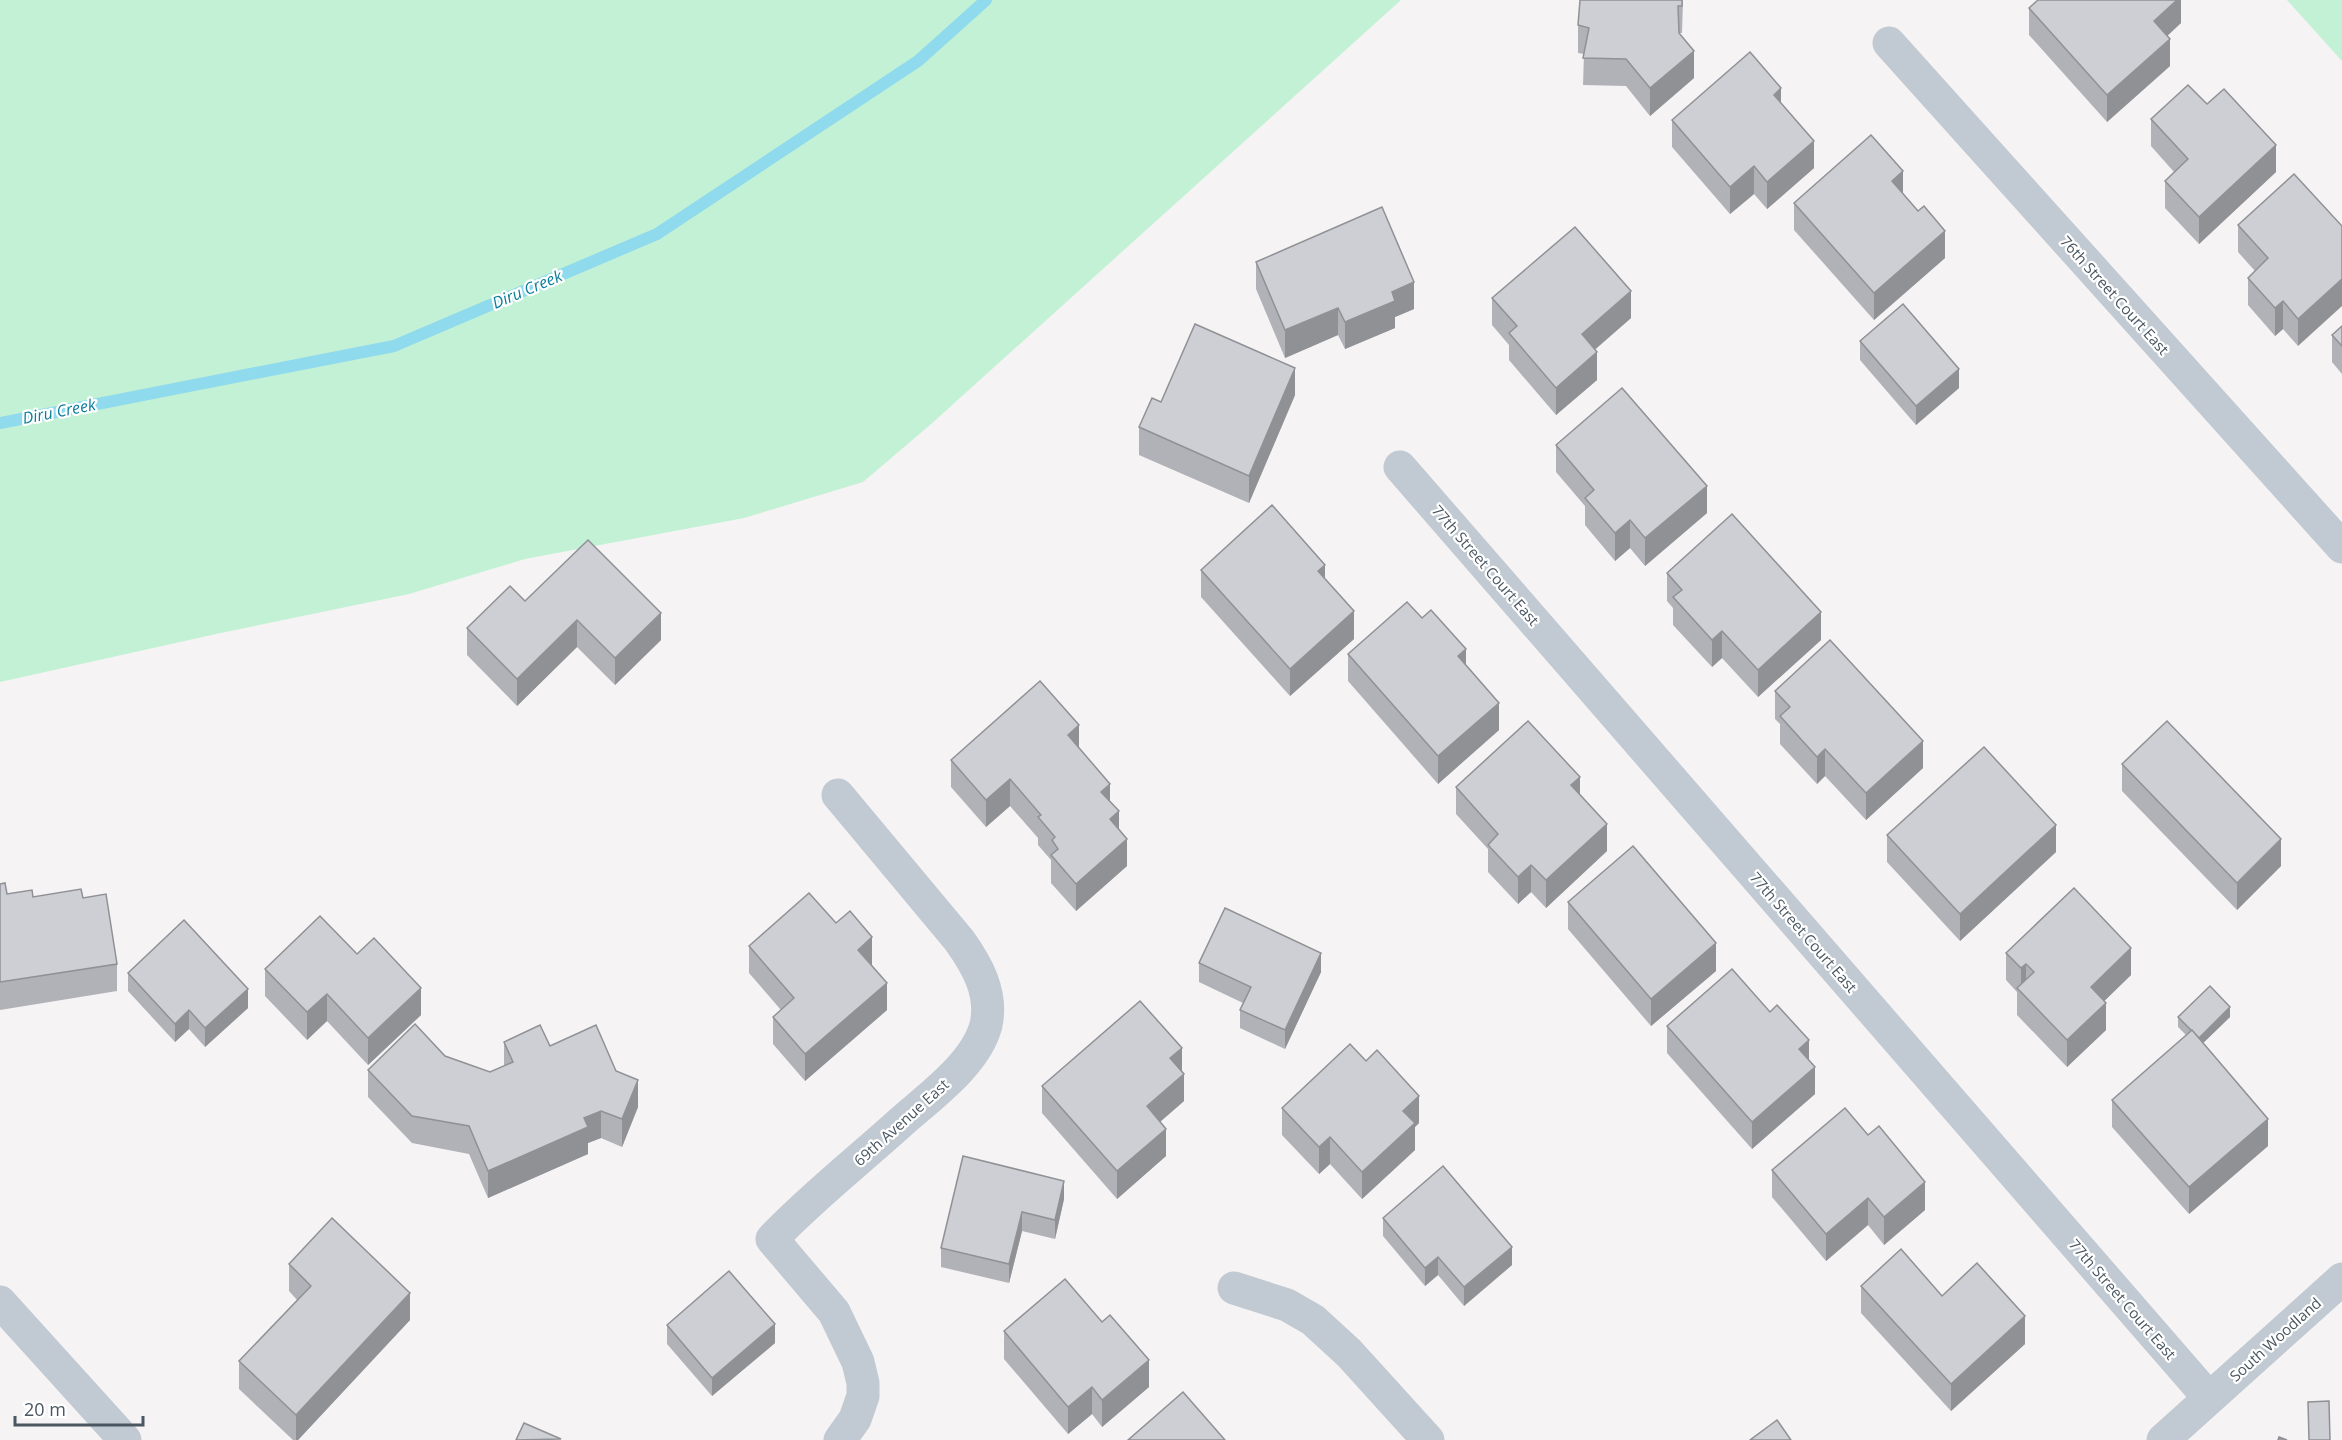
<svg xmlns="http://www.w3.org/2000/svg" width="2342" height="1440" viewBox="0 0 2342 1440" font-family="'Open Sans',sans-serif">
<rect width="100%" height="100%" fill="#f5f3f3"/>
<!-- green -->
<g fill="#c3f1d5">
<path d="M0,0H1401L930,425L863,482L744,518L525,559L409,594L216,634L0,682Z"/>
<path d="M2287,0H2342V61Z"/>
</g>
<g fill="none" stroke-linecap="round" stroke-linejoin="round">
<!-- stream -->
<path stroke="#90daee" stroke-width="12" d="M0,423L394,346L657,234L918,61L986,0"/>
<!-- minor -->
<g stroke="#c1cad2" stroke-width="33">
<path d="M1889,43L2342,547"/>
<path d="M1400,467L2209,1398"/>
<path d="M838,795L959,940C977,965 993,993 986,1025C976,1064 929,1097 900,1123C858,1161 811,1198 772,1239L834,1312L858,1362L863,1383V1396L855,1419L840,1440"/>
<path d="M1234,1288L1287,1305L1313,1320L1349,1353L1428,1440"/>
<path d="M0,1302L125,1440"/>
<path d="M2163,1440L2342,1279"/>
</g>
</g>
<!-- wall -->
<g fill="#b0b2b7">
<path d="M1683,0L1682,33H1679L1694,78L1650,116L1626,86L1583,85L1584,54L1578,53V25Z"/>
<path d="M2181,0V23L2167,36L2170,66L2107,122L2029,35V8Z"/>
<path d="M1781,103L1814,168L1767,209L1754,194L1730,214L1672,147V120Z"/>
<path d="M2207,104L2276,172L2199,244L2165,208V181L2174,172L2151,146V119Z"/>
<path d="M1794,203L1945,258L1874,320L1794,230Z"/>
<path d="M2238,225L2342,226L2298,346L2283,329L2275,336L2248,305V278L2255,271L2238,252Z"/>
<path d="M1256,262L1414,309L1395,317V328L1345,349L1338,335L1285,358L1256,289Z"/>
<path d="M1492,298L1631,318L1595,349L1597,380L1556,415L1509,360V345L1492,325Z"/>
<path d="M2342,326V374L2332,362V335Z"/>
<path d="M1860,341L1959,388L1916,425L1860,360Z"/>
<path d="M1295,395L1249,503L1139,455V427Z"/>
<path d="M1556,445L1707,513L1645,566L1630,548L1615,561L1585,525V506L1556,472Z"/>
<path d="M1201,570L1325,579L1354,639L1290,696L1201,597Z"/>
<path d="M1667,573L1821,640L1758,697L1722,658L1712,667L1673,625V608L1667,601Z"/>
<path d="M525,601L661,640L615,685L577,647L517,706L467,655V628Z"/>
<path d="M1348,654L1466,665L1499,730L1438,784L1348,681Z"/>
<path d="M1775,691L1923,768L1866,820L1825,776L1817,784L1780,744V724L1775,719Z"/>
<path d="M1079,748L1110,802L1119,829L1127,866L1076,911L1051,883V860L1038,845V838L1010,806L986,827L951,787V760Z"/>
<path d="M2122,764L2281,866L2237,910L2122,791Z"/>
<path d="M1456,787L1580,795L1607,851L1546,908L1531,892L1518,904L1488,872V849L1456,814Z"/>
<path d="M1887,835L2056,852L1960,941L1887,862Z"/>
<path d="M0,884L7,894L33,897L83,898L117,964V991L0,1010Z"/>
<path d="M1568,902L1716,971L1651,1026L1568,929Z"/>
<path d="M749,946L872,964V965L887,1010L805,1081L773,1044V1017L781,1010L749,973Z"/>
<path d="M2006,953L2131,975L2104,1001L2106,1030L2067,1067L2017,1015V992L2006,980Z"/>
<path d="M357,954L421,1015L368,1065L327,1021L307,1040L265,996V969Z"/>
<path d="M1199,963L1321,972L1285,1049L1240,1028V1010L1243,1003L1199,982Z"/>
<path d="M128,973L248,1008L205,1047L189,1029L175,1042L128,991Z"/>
<path d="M1770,1012L1809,1060L1815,1094L1752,1149L1667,1053V1026Z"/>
<path d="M2178,1017H2230L2203,1043L2268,1146L2189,1214L2112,1127V1100L2186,1035L2178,1027Z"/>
<path d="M504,1042L550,1046L616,1071L638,1107L622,1147L601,1138L588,1143V1154L488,1198L469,1154L412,1143L368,1097V1070L445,1056L490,1072L504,1066Z"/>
<path d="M1182,1071L1184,1101L1160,1122L1166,1156L1117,1199L1042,1113V1086Z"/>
<path d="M1282,1108L1419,1123L1415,1127V1150L1362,1199L1330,1164L1319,1174L1282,1135Z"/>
<path d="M963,1156L1064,1199L1055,1239L1022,1231L1009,1283L941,1267V1248Z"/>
<path d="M1772,1170L1925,1210L1884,1245L1868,1225L1826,1261L1772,1197Z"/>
<path d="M1383,1218L1512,1265L1464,1306L1438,1275L1425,1286L1383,1236Z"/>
<path d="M289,1264L410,1320L298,1440H293L239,1389V1361L297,1300L289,1291Z"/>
<path d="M1861,1286L1942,1296L2025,1344L1951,1411L1861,1313Z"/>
<path d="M667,1325L775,1343L712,1396L667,1344Z"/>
<path d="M1004,1331L1149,1387L1102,1427L1092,1414L1068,1434L1004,1359Z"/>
</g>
<!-- shaded-wall -->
<g fill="#909195">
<path d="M2177,0H2181V23L2154,48V21Z"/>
<path d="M2170,39V66L2107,122V95Z"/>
<path d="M1694,51V78L1650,116V88Z"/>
<path d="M1781,88V115L1774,95Z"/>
<path d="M1814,141V168L1767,209V182Z"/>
<path d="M2276,145V172L2199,244V217Z"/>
<path d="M1754,166V194L1730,214V187Z"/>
<path d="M1903,171V198L1892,181Z"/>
<path d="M1945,231V258L1874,320V293Z"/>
<path d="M2342,279V306L2298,346V319Z"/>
<path d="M1414,282V309L1395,317V328L1345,349V322L1392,292Z"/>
<path d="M1631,291V318L1582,361V334Z"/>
<path d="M2283,301V329L2275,336V308Z"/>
<path d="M1338,308V335L1285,358V330Z"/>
<path d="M1597,352V380L1556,415V388Z"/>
<path d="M1295,368V395L1249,503V476Z"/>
<path d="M1959,369V388L1916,425V406Z"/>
<path d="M1707,486V513L1645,566V538Z"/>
<path d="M1630,520V548L1615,561V533Z"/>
<path d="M1325,565V592L1318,571Z"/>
<path d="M1354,611V639L1290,696V669Z"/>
<path d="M1821,612V640L1758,697V670Z"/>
<path d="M661,613V640L615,685V658Z"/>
<path d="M577,620V647L517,706V679Z"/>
<path d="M1722,631V658L1712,667V640Z"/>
<path d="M1466,649V676L1458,656Z"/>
<path d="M1499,703V730L1438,784V756Z"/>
<path d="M1079,725V752L1068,735Z"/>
<path d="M1923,741V768L1866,820V793Z"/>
<path d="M1825,749V776L1817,784V757Z"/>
<path d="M1580,777V804L1571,785Z"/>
<path d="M1010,779V806L986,827V800Z"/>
<path d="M1110,784V811L1101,792Z"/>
<path d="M1119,811V838L1110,819Z"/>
<path d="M1607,824V851L1546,908V880Z"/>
<path d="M2056,825V852L1960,941V914Z"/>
<path d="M1127,839V866L1076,911V884Z"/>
<path d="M2281,839V866L2237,910V883Z"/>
<path d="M1531,865V892L1518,904V877Z"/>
<path d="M872,937V964L858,977V950Z"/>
<path d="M1716,943V971L1651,1026V999Z"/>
<path d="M2131,948V975L2091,1014V987Z"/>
<path d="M1321,953V972L1285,1049V1030Z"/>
<path d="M2026,964V991H2021V968Z"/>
<path d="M887,983V1010L805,1081V1054Z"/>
<path d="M421,988V1015L368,1065V1038Z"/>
<path d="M248,989V1008L205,1047V1028Z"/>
<path d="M327,994V1021L307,1040V1012Z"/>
<path d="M2106,1003V1030L2067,1067V1040Z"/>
<path d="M2230,1007V1017L2199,1047V1038Z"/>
<path d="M189,1010V1029L175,1042V1024Z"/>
<path d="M1809,1040V1067L1799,1049Z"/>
<path d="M1182,1048V1075L1170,1058Z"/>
<path d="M1815,1067V1094L1752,1149V1122Z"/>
<path d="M1184,1074V1101L1147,1133V1106Z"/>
<path d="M638,1080V1107L622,1147V1119Z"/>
<path d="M1419,1096V1123L1415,1127V1150L1362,1199V1172L1403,1111Z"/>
<path d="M601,1111V1138L588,1143V1154L488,1198V1171L584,1118Z"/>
<path d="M2268,1119V1146L2189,1214V1187Z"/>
<path d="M1166,1129V1156L1117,1199V1171Z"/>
<path d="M1330,1137V1164L1319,1174V1147Z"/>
<path d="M1064,1181V1199L1055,1239V1220Z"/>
<path d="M1925,1182V1210L1884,1245V1217Z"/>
<path d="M1868,1198V1225L1826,1261V1234Z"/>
<path d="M1022,1212V1231L1009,1283V1264Z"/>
<path d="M1512,1247V1265L1464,1306V1287Z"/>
<path d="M1438,1257V1275L1425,1286V1268Z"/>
<path d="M410,1293V1320L298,1440H296V1415Z"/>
<path d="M2025,1316V1344L1951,1411V1384Z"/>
<path d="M775,1324V1343L712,1396V1378Z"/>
<path d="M1149,1360V1387L1102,1427V1400Z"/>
<path d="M1092,1387V1414L1068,1434V1407Z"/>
</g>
<!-- building -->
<g fill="#cdcfd5" stroke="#909195" stroke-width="1.5">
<path d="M1580,0H1682V6H1678L1679,33L1694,51L1650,88L1626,59L1583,58L1589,28L1578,25Z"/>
<path d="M2038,0H2177L2154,21L2170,39L2107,95L2029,8Z"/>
<path d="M1750,52L1781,88L1774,95L1814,141L1767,182L1754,166L1730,187L1672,120Z"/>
<path d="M2188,85L2207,104L2224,89L2276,145L2199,217L2165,181L2188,159L2151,119Z"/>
<path d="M1871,135L1903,171L1892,181L1918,211L1924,206L1945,231L1874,293L1794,203Z"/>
<path d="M2294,174L2342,226V279L2298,319L2283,301L2275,308L2248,278L2268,258L2238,225Z"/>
<path d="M1382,207L1414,282L1392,292L1395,301L1345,322L1338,308L1285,330L1256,262Z"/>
<path d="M1575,227L1631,291L1582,334L1597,352L1556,388L1509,333L1517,326L1492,298Z"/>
<path d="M1903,304L1959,369L1916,406L1860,341Z"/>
<path d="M1195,324L1295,368L1249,476L1139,427L1152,398L1161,402Z"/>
<path d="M2342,326V346L2332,335Z"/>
<path d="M1622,388L1707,486L1645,538L1630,520L1615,533L1585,498L1594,490L1556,445Z"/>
<path d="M1272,505L1325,565L1318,571L1354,611L1290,669L1201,570Z"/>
<path d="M1732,514L1821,612L1758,670L1722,631L1712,640L1673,597L1682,590L1667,573Z"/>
<path d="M588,540L661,613L615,658L577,620L517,679L467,628L510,586L525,601Z"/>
<path d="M1407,602L1422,618L1431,610L1466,649L1458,656L1499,703L1438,756L1348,654Z"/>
<path d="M1830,640L1923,741L1866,793L1825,749L1817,757L1780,716L1790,707L1775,691Z"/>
<path d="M1040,681L1079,725L1068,735L1110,784L1101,792L1119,811L1110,819L1127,839L1076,884L1051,855L1058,849L1052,840L1055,837L1038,817L1041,815L1010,779L986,800L951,760Z"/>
<path d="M1528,721L1580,777L1571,785L1607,824L1546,880L1531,865L1518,877L1488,845L1498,834L1456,787Z"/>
<path d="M2167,721L2281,839L2237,883L2122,764Z"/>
<path d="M1984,747L2056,825L1960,914L1887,835Z"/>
<path d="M1633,846L1716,943L1651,999L1568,902Z"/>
<path d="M5,883L7,894L32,890L33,897L81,889L83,898L106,894L117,964L0,982V884Z"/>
<path d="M2074,888L2131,948L2091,987L2106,1003L2067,1040L2017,988L2034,972L2026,964L2021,968L2006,953Z"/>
<path d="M809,893L836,923L850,911L872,937L858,950L887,983L805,1054L773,1017L794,998L749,946Z"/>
<path d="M1225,908L1321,953L1285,1030L1240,1010L1251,987L1199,963Z"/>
<path d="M320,916L357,954L374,938L421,988L368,1038L327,994L307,1012L265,969Z"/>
<path d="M184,920L248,989L205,1028L189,1010L175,1024L128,973Z"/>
<path d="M1732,969L1770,1012L1777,1005L1809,1040L1799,1049L1815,1067L1752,1122L1667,1026Z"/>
<path d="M2210,986L2230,1007L2199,1038L2178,1017Z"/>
<path d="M1140,1001L1182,1048L1170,1058L1184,1074L1147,1106L1166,1129L1117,1171L1042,1086Z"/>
<path d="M415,1024L445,1056L490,1072L513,1062L504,1042L540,1025L550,1046L596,1025L616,1071L638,1080L622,1119L601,1111L584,1118L588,1127L488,1171L469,1126L412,1116L368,1070Z"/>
<path d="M2192,1030L2268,1119L2189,1187L2112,1100Z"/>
<path d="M1350,1044L1366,1061L1377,1050L1419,1096L1403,1111L1415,1123L1362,1172L1330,1137L1319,1147L1282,1108Z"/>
<path d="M1845,1108L1868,1135L1879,1126L1925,1182L1884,1217L1868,1198L1826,1234L1772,1170Z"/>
<path d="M963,1156L1064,1181L1055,1220L1022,1212L1009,1264L941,1248Z"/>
<path d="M1443,1166L1512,1247L1464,1287L1438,1257L1425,1268L1383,1218Z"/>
<path d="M332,1218L410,1293L296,1415L239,1361L311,1286L289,1264Z"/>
<path d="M1901,1249L1942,1296L1977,1263L2025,1316L1951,1384L1861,1286Z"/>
<path d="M729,1271L775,1324L712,1378L667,1325Z"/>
<path d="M1065,1279L1102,1322L1110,1315L1149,1360L1102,1400L1092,1387L1068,1407L1004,1331Z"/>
<path d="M1183,1392L1225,1440H1128Z"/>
<path d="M2329,1401L2330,1440H2309L2308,1402Z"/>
<path d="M1777,1420L1791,1440H1750Z"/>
<path d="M524,1423L561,1439L516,1440Z"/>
<path d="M2279,1437L2287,1440H2278Z"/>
</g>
<g text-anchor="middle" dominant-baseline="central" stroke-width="4.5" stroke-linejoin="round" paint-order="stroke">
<!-- street labels -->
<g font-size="15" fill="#4a5661" stroke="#fff">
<text transform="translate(2115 295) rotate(48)">76th Street Court East</text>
<text transform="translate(1486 565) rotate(49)">77th Street Court East</text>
<text transform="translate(1804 932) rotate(49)">77th Street Court East</text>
<text transform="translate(901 1122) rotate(-42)">69th Avenue East</text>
<text transform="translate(2123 1299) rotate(49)">77th Street Court East</text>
<text transform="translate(2275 1339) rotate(-42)">South Woodland</text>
</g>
<!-- water labels -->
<g font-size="16" font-style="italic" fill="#0c7c9b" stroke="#fff">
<text transform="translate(527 289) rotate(-23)">Diru Creek</text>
<text transform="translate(59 411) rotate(-11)">Diru Creek</text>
</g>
</g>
<!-- scale -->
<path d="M15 1416v9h128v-9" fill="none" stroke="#4a5661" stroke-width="3"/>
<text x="24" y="1416" font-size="18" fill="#4a5661" stroke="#ffffff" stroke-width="4.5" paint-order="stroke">20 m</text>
</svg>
